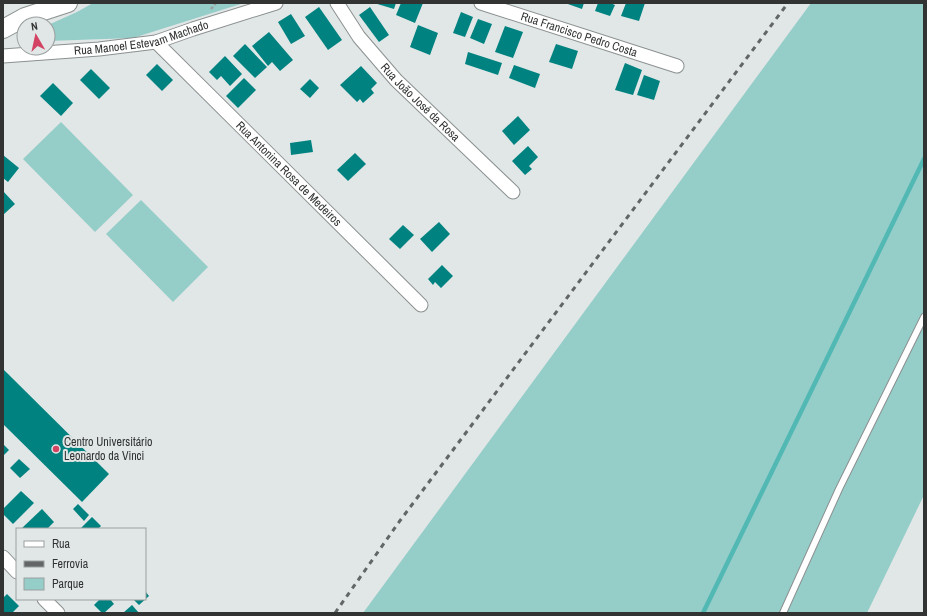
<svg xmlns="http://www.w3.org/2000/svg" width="927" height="616" viewBox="0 0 927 616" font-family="'Archivo Narrow',sans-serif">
<rect width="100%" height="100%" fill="#e1e7e6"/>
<!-- green -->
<g fill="#95cdc9">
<path d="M93,3H244L133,38L48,41V25L77,12Z"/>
<path d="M811,3H924V495L867,613H363Z"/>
<path d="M61,122L133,195L95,232L23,159Z"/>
<path d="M141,200L208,267L173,302L106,234Z"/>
</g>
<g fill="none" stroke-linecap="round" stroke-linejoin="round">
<!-- stream -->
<path stroke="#52b8b4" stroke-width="4.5" d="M703,613L924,159"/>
</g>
<!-- building -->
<g fill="#008380">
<path d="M374,3H396L394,9Z"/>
<path d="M401,3H423L415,23L396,15Z"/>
<path d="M565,3H584L582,9Z"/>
<path d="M598,3H610L615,5L610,16L595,11Z"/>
<path d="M626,3H645L639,21L621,16Z"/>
<path d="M319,7L342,40L328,50L305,17Z"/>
<path d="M370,7L389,35L379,42L359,15Z"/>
<path d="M461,12L473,17L465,37L453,33Z"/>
<path d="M291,14L305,36L291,44L278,22Z"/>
<path d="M478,19L492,24L484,44L470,38Z"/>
<path d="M418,25L438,33L430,55L410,47Z"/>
<path d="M505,26L523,32L513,58L495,52Z"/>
<path d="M269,32L293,60L280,71L272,62L268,66L252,46Z"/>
<path d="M245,44L267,67L255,78L233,56Z"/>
<path d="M556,44L578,51L572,69L549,62Z"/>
<path d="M468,52L502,63L498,75L465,64Z"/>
<path d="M225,56L242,74L230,86L221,76L217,80L209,72Z"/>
<path d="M625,63L642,70L633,95L615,90Z"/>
<path d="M157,64L173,80L162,91L146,75Z"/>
<path d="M514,65L540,74L535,88L509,78Z"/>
<path d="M361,66L377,83L371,89L374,93L363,103L360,99L357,102L340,85Z"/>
<path d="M91,69L110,88L99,99L80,80Z"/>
<path d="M644,75L660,81L654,100L637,95Z"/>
<path d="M244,78L256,90L238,108L226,96Z"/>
<path d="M310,79L319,88L310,98L300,89Z"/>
<path d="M53,83L73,103L61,116L40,96Z"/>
<path d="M518,116L530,130L514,145L502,131Z"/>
<path d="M311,140L313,152L291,155L290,143Z"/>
<path d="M528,146L538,157L529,166L532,169L525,175L512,161Z"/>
<path d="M355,153L366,164L348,181L337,170Z"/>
<path d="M3,155L19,168L8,182L3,178Z"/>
<path d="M3,191L15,204L3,215Z"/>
<path d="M439,222L450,234L432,252L420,239Z"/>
<path d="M403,225L414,235L400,249L389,239Z"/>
<path d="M442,265L453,276L441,288L435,282L433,285L428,279Z"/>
<path d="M3,369L109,474L82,502L3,424Z"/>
<path d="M3,444L9,450L3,456Z"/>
<path d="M19,459L30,469L20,478L10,468Z"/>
<path d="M21,491L34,503L13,524L3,514V509Z"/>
<path d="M78,504L89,515L84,521L73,509Z"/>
<path d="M42,509L54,522L47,529H21Z"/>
<path d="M92,517L101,526L98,529H80Z"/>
<path d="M145,591L149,596L139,605L133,599H145Z"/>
<path d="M7,594L19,606L12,613H3V598Z"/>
<path d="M100,599H110L114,604L104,613H102L94,605Z"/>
<path d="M132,605L139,613H123Z"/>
</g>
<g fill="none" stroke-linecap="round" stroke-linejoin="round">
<defs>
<path id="service" d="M783,613L839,489L924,317"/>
<g id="minor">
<path id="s1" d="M337,3L359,37L396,80L513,192"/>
<path id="s2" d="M481,3L677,66"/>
<path id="s3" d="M156,42L421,305"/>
<path id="s4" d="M3,56L99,49L156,42L193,29L276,3"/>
<path d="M3,557L17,572"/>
<path d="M44,599L58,613"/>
</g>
<path id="secondary" d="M3,29L25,17L68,3"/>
</defs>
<!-- service casing -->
<use href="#service" stroke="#8b9090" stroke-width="8"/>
<!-- minor casing -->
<use href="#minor" stroke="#8b9090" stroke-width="15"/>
<!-- secondary casing -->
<use href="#secondary" stroke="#8b9090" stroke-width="20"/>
<!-- path -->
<path stroke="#9ca1a0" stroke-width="2.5" stroke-dasharray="3 2" stroke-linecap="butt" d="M211,9L216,3"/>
<!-- service -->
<use href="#service" stroke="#fff" stroke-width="6"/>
<!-- minor -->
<use href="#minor" stroke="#fff" stroke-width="13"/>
<!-- secondary -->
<use href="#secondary" stroke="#fff" stroke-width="18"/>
<!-- rail -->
<path stroke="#636666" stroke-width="3" stroke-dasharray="5 5" stroke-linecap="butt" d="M335,613L399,522L788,3"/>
</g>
<!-- markers -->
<circle fill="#d34464" stroke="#e1e7e6" stroke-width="1.5" cx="56" cy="449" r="4"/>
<g text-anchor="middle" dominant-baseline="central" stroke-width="4" stroke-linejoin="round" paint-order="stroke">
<!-- street labels -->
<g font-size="12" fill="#323434" stroke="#e1e7e6">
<text stroke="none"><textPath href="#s2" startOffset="103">Rua Francisco Pedro Costa</textPath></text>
<text stroke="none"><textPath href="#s4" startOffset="140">Rua Manoel Estevam Machado</textPath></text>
<text stroke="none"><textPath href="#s1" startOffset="130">Rua João José da Rosa</textPath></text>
<text stroke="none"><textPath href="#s3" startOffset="187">Rua Antonina Rosa de Medeiros</textPath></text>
</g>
<!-- poi labels -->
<g font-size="12" fill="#323434" stroke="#e1e7e6" text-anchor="start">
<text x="64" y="442">Centro Universitário<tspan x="64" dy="14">Leonardo da Vinci</tspan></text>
</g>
</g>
<!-- border -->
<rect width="927" height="616" fill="none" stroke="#323434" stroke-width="8"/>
<!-- legend -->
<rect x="16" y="528" width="130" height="72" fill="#e1e7e6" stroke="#9b9f9f"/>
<rect x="24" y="541" width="20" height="6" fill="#ffffff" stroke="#9b9f9f"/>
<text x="52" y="548" font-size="12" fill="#323434">Rua</text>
<rect x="24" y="561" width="20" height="6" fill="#636666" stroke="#9b9f9f"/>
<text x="52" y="568" font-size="12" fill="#323434">Ferrovia</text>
<rect x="24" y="578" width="20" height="12" fill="#95cdc9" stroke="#9b9f9f"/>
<text x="52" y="588" font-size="12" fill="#323434">Parque</text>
<!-- north arrow -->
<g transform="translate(36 36) rotate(351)"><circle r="19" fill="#e1e7e6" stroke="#9b9f9f"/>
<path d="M0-3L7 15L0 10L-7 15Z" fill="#d34464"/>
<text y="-6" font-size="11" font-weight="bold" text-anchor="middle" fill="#323434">N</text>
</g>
</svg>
